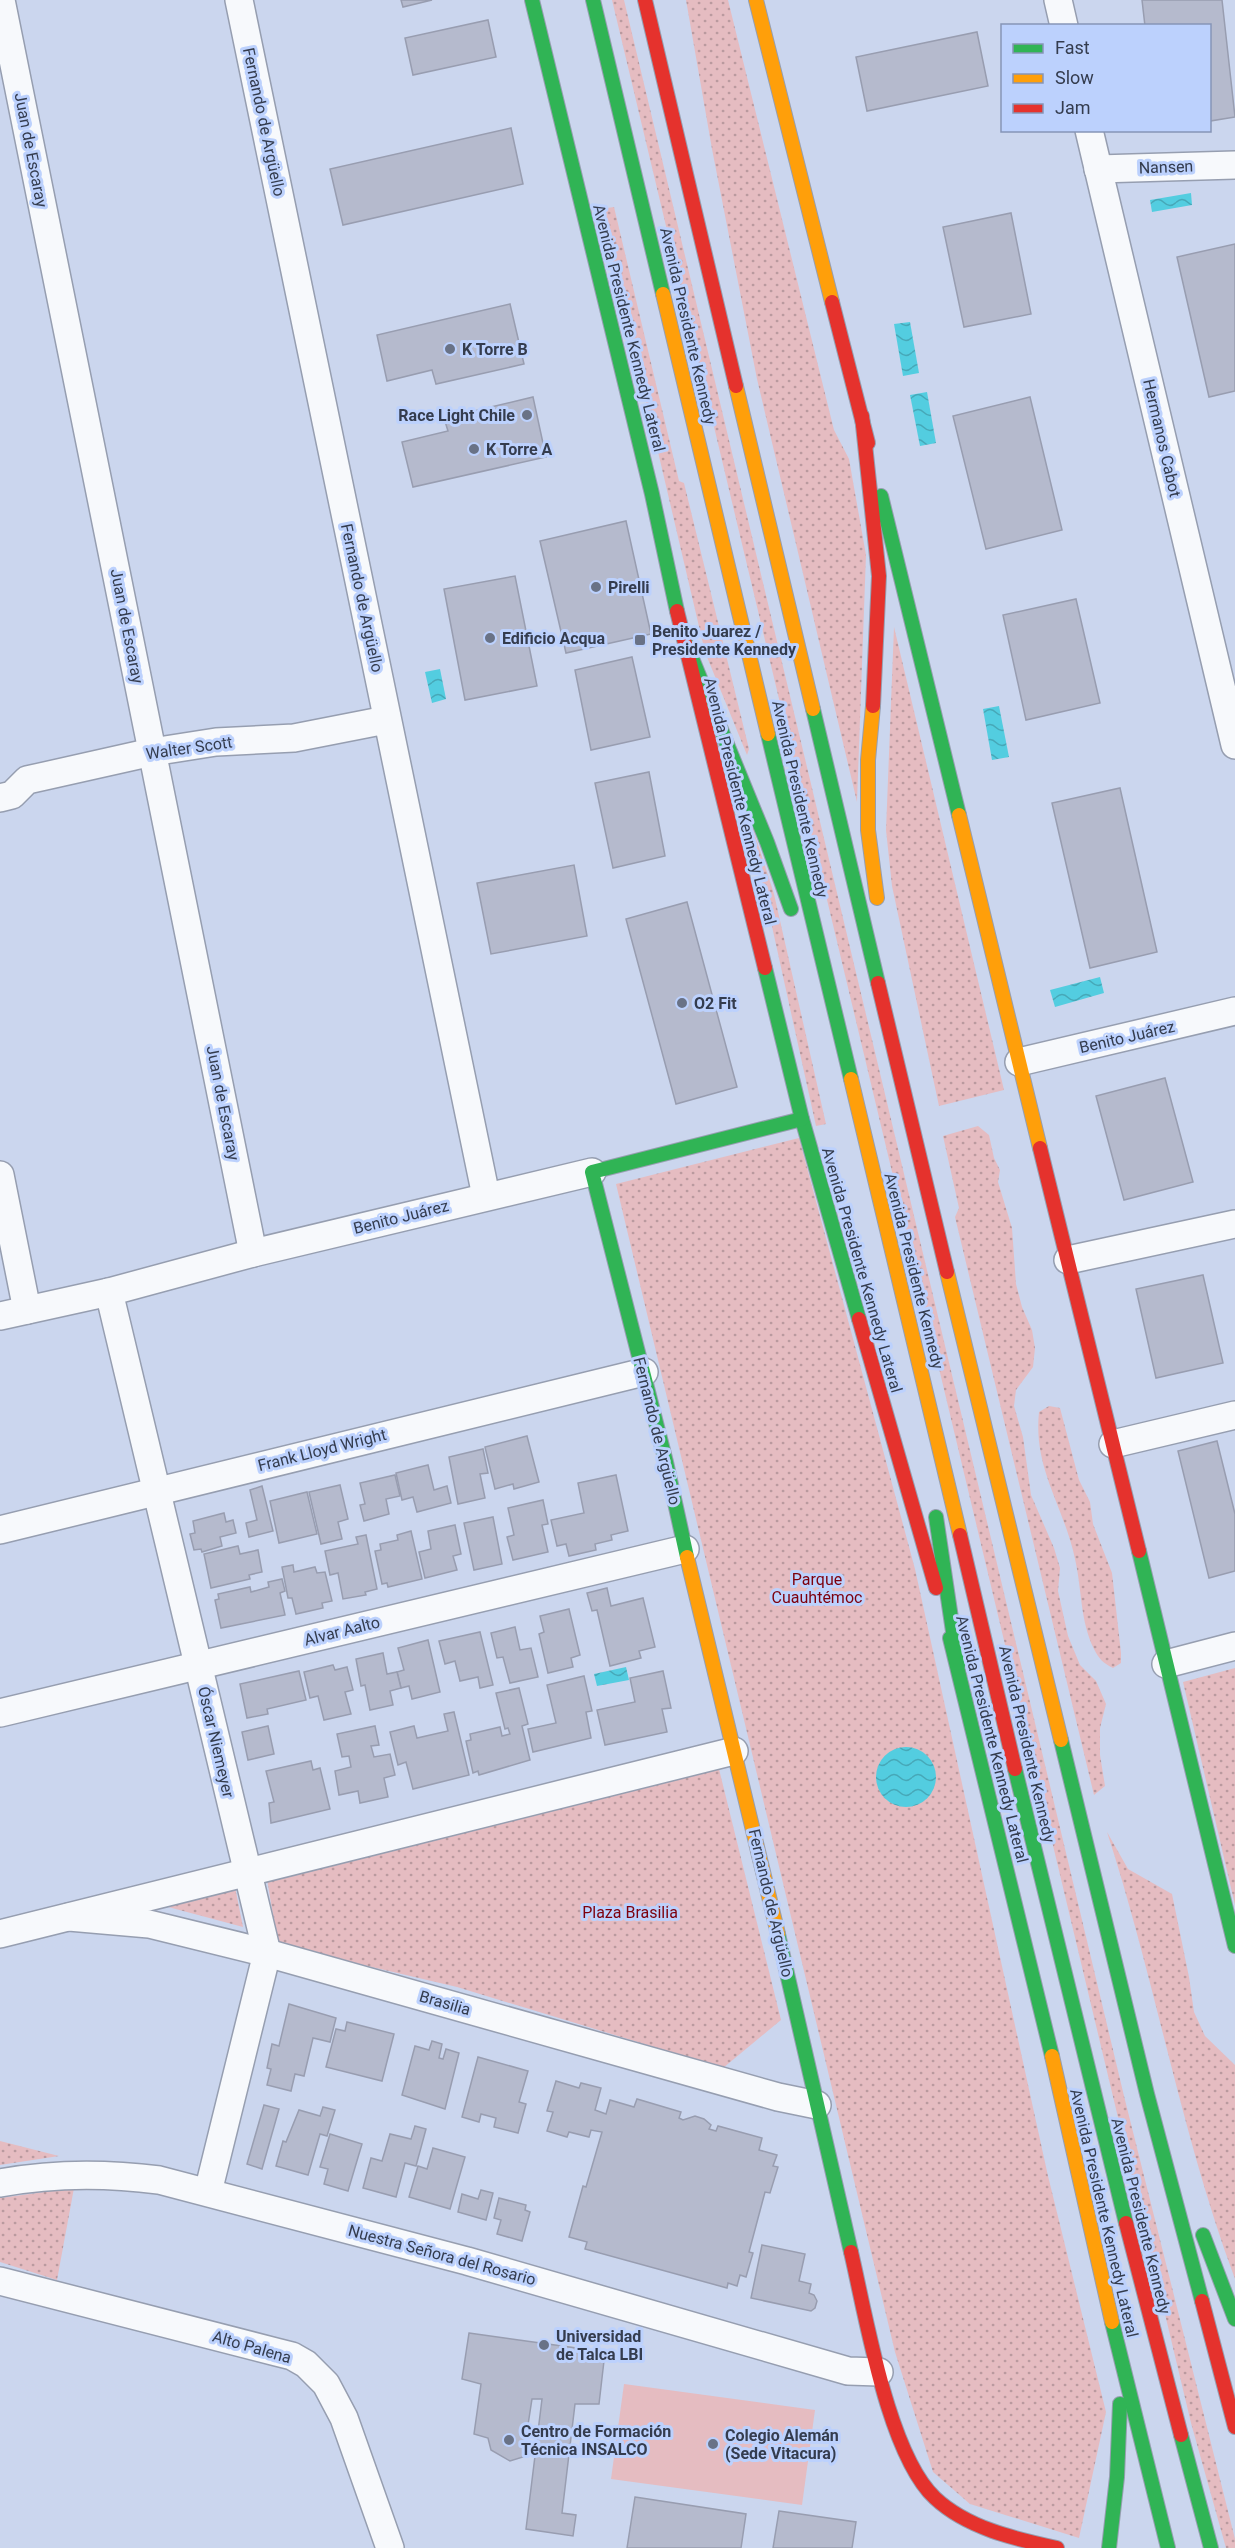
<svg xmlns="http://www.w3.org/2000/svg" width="1235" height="2548" viewBox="0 0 1235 2548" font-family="Roboto,sans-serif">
<defs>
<pattern id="grass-dots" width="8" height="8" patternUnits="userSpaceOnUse" patternTransform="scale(1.5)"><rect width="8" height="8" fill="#e5bcc1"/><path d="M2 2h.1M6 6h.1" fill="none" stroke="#ba9a9f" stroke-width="1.8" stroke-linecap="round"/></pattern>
<pattern id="water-waves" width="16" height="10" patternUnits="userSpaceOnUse" patternTransform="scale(1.5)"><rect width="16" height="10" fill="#53cde0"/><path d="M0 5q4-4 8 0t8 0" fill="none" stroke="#46a8b8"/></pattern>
</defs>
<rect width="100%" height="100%" fill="#cbd6ee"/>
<!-- grass -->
<g fill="url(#grass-dots)">
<path d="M612,0H624L1124,2096L1235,2539V2548H1226L1191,2423Z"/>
<path d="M686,0H728L834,430L849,459L866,555L857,802L757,379L712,149Z"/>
<path d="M614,207L679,481L684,483L749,749L747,755L705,652L601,209Z"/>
<path d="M894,627L1004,1090L939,1106L892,886L886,830Z"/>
<path d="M745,804L774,894L826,1124L816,1126Z"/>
<path d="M978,1126L989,1135L994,1158L1000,1170L998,1182L1012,1228L1016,1284L1022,1307L1032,1330L1035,1348L1033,1367L1016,1390L1014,1406L1023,1437L1031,1495L1054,1548L1060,1568L1058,1591L1068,1636L1080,1665L1096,1681L1106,1704L1100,1728V1755L1105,1786L1094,1795L955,1217L959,1208L943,1136Z"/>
<path d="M799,1138L915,1569L1048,2176L1106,2412L1079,2538L970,2504L933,2472L895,2352L616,1184Z"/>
<path d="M1049,1406L1060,1408L1079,1480L1090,1502L1093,1524L1112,1573L1121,1653V1663L1113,1668C1103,1663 1099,1659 1094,1649C1080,1621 1082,1589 1075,1559C1064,1506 1033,1469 1039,1412Z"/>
<path d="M1235,1668V1905L1183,1682Z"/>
<path d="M718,1765L781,2020L723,2068L457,1987L278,1945L267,1879Z"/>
<path d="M1107,1832L1128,1869L1172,1894L1189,1977L1194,2012L1205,2036L1235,2065V2279C1181,2134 1155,1979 1107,1832Z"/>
<path d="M234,1882L243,1927L157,1904Z"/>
<path d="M0,2141L59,2156L0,2165Z"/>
<path d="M74,2188L57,2280L0,2262V2198Z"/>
</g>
<!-- pitch -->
<path fill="#e5bcc1" d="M624,2384L815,2410L802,2505L611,2479Z"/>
<!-- water -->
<g fill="url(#water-waves)">
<path d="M1191,193L1192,205L1152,212L1150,200Z"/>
<path d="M910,322L919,373L903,376L894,324Z"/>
<path d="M927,392L936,443L920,446L910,395Z"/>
<path d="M440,669L446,699L432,703L425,672Z"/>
<path d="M999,706L1009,757L992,760L983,709Z"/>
<path d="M1100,977L1104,993L1055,1007L1050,990Z"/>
<path d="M626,1667L629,1680L597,1686L594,1674Z"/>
<circle cx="906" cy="1777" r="30"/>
</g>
<!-- building -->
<g fill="#b5bacd" stroke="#989db0" stroke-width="1.5">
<path d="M401,0H432L403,7Z"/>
<path d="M1142,0H1222L1235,117L1210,121V26H1145Z"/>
<path d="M488,20L496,57L413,75L405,38Z"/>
<path d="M977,32L988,86L867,111L856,57Z"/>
<path d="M511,128L523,184L343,225L330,169Z"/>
<path d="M1011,213L1031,314L964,327L943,227Z"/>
<path d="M1235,244V391L1209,397L1177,257Z"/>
<path d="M510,304L524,364L436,384L432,370L387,381L377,335Z"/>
<path d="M533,397L546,457L413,487L402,442L448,431L444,418Z"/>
<path d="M1030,397L1062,530L986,549L953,416Z"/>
<path d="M626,521L651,634L566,653L540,541Z"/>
<path d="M515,576L537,686L465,700L444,589Z"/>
<path d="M1076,599L1100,703L1026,720L1003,615Z"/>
<path d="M632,657L650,737L591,750L575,670Z"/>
<path d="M649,772L665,856L613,868L595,783Z"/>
<path d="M1120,788L1157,952L1090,968L1052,803Z"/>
<path d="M574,865L587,936L491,954L477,883Z"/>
<path d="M687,902L737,1087L676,1104L626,919Z"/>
<path d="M1165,1078L1193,1182L1124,1200L1096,1096Z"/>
<path d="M1203,1275L1223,1363L1156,1378L1136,1289Z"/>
<path d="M527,1436L539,1482L514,1489L513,1484L495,1489L485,1447Z"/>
<path d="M1217,1441L1235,1514V1571L1209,1578L1178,1451Z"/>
<path d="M483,1449L488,1473L480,1474L485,1498L458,1504L449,1457Z"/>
<path d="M428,1465L434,1490L447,1486L451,1503L417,1512L413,1497L402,1500L396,1473Z"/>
<path d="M395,1475L400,1496L386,1499L389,1514L364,1521L360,1505L365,1504L360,1483Z"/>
<path d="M616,1475L628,1531L611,1535L612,1540L595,1544L596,1550L569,1556L566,1544L557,1546L551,1520L584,1513L578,1483Z"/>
<path d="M340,1485L348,1519L338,1522L342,1539L321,1544L309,1492Z"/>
<path d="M262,1486L273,1531L249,1537L246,1523L257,1520L250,1490Z"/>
<path d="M307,1492L317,1534L279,1543L270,1501Z"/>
<path d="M543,1500L548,1524L542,1525L548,1552L513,1560L507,1537L514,1535L508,1508Z"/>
<path d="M224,1513L226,1522L233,1520L236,1533L220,1537L222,1546L202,1552L201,1549L194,1550L190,1534L195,1533L193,1521Z"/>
<path d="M493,1517L502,1564L474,1570L464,1523Z"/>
<path d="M455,1525L461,1554L453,1556L457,1570L425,1578L419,1552L431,1549L428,1531Z"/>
<path d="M411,1531L422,1579L388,1587L387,1583L382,1584L375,1551L381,1550L380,1544L398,1540L397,1535Z"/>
<path d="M366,1535L377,1589L365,1592L366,1595L343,1599L338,1573L330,1575L325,1551L358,1544L356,1537Z"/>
<path d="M238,1546L240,1554L258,1550L262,1572L249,1575L250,1579L211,1588L204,1554Z"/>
<path d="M293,1565L294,1572L315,1567L317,1573L325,1572L332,1601L322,1603L323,1608L296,1614L292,1598H288L282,1567Z"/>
<path d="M282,1579L285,1591L280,1593L285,1615L221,1628L215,1600L219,1599L218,1594L250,1587L251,1592L269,1587L268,1582Z"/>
<path d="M607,1588L611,1606L643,1598L655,1647L639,1651L641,1658L610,1666L597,1610L592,1611L587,1593Z"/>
<path d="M569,1609L580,1655L571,1658L573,1667L548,1673L539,1634L544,1632L540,1616Z"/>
<path d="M515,1627L520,1650L531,1648L538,1677L510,1683L503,1657L497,1658L491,1633Z"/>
<path d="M480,1632L493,1685L480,1688L478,1677L460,1681L455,1661L445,1664L439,1641Z"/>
<path d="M428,1640L440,1692L412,1699L409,1686L401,1688L397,1672L404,1670L398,1648Z"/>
<path d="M383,1653L387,1674L397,1672L401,1688L390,1691L393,1705L370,1710L365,1685L361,1686L356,1659Z"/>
<path d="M333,1665L335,1670L347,1667L353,1690L345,1692L351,1714L324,1720L318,1696L310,1698L304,1672Z"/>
<path d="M299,1671L306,1700L267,1709L268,1714L247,1718L240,1684Z"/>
<path d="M663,1671L671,1708L662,1709L667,1732L605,1745L597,1710L635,1702L630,1678Z"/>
<path d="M584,1676L592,1711L586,1712L591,1738L533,1752L528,1729L556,1723L547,1685Z"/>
<path d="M519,1688L528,1724L522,1726L530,1760L479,1775L478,1771L473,1773L466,1741L471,1740L470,1734L500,1727L502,1736L510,1734L508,1728L505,1729L496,1693Z"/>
<path d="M454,1712L469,1775L413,1789L406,1762L398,1765L390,1732L414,1726L417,1738L448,1731L444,1714Z"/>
<path d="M268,1726L274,1754L248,1760L242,1732Z"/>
<path d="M375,1726L379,1745L371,1746L374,1757L390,1754L395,1775L384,1778L388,1797L360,1803L358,1791L339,1795L335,1771L351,1767L349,1756L342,1757L337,1734Z"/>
<path d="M311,1761L313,1770L320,1768L330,1809L271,1823L269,1803L274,1802L266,1771Z"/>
<path d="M289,2004L336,2018L330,2042L313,2038L304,2076L295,2074L291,2091L267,2085L271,2069L267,2068L272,2044L279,2046Z"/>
<path d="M347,2022L394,2034L382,2081L326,2067L336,2029L345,2031Z"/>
<path d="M432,2041L442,2044L439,2058L443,2059L446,2049L459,2053L445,2109L402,2095L415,2046L429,2050Z"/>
<path d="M478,2057L528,2071L519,2102L526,2104L518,2133L494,2127L496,2118L481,2114L479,2122L462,2117Z"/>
<path d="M556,2081L579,2088L581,2083L601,2088L595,2110L606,2114L610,2100L634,2107L637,2099L681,2112L679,2118L683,2120L695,2116L704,2119L711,2125L709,2129L716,2131L718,2126L762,2138L759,2150L777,2155L773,2166L778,2167L770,2193L765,2192L749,2252L753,2253L746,2277L740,2275L737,2286L728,2283L727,2288L585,2249L587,2242L569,2237L583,2186L586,2187L602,2132L591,2130L589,2137L569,2132L567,2137L547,2131L553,2112L547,2111Z"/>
<path d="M264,2105L279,2109L262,2169L247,2164Z"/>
<path d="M323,2107L335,2110L327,2136L320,2134L308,2175L276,2166L283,2141L286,2142L299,2110L320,2116Z"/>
<path d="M415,2126L426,2129L416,2166L405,2163L396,2197L363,2188L371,2158L382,2161L390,2134L411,2139Z"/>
<path d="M330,2134L362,2144L348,2191L324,2184L328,2169L320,2167Z"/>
<path d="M433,2148L465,2157L450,2209L409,2197L418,2166L427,2169Z"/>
<path d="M481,2190L493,2193L486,2220L458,2212L462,2194L478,2199Z"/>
<path d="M499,2198L526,2205L525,2210L530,2212L522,2241L497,2234L501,2220L494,2218Z"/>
<path d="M762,2245L805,2254L799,2281L811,2284L809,2293L814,2295L817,2301L815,2308L811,2311L751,2298Z"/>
<path d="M469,2333L605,2352L599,2404H575L562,2513L576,2515L573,2536L526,2529L542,2399H532L523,2457L510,2461L491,2450L488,2438L474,2434L481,2384L462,2379Z"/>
<path d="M635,2497L746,2514L741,2548H627Z"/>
<path d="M779,2511L856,2522L852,2548H773Z"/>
</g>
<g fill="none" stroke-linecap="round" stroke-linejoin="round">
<defs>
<g id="street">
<path d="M1,0L253,1253"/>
<path d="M239,0L486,1196"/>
<path d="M1058,0L1064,26"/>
<path d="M1089,130L1235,745"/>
<path d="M1098,169L1235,165"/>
<path d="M0,798L12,795L27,780L152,752L216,742L294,738L386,720"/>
<path d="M1019,1062L1235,1011"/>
<path d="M0,1175L27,1310"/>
<path d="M1068,1260L1235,1224"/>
<path d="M109,1292L267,1953L208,2192"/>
<path d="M0,1316L109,1292L253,1253L592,1172"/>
<path d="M1113,1444L1235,1415"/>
<path d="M0,1530L644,1372"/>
<path d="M1166,1664L1235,1646"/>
<path d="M0,1713L685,1549"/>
<path d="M69,1917L149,1924L267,1953L778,2097L817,2105"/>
<path d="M0,1934L734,1751"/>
<path d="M0,2183C53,2173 105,2173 159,2180L467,2261L848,2371L879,2372"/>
<path d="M0,2281L276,2352L292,2356L306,2364L326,2384L344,2418L390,2548"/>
</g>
<g id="fast">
<path d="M532,0L652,494L677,611"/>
<path d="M593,0L663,294"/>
<path d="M881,496L959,815"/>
<path d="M682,634L767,842L791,909"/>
<path d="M813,709L878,983"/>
<path d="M768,734L851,1079"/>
<path d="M765,968L802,1119L859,1319"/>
<path d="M936,1517L958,1665"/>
<path d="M1139,1551L1235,1946"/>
<path d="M687,1557L666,1462L592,1172L802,1119"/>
<path d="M950,1638L1052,2056"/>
<path d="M1061,1740L1147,2094L1202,2301"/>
<path d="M1015,1769L1126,2223"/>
<path d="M778,1934L851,2252"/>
<path d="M1203,2235L1235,2319"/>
<path d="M1112,2322L1168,2548"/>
<path d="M1181,2435L1211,2548"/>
<path d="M1109,2548L1117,2477L1120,2404"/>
</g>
<g id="slow">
<path d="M756,0L832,302"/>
<path d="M663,294L768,734"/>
<path d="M736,386L813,709"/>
<path d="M873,706L868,760V830L877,898"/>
<path d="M959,815L1040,1148"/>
<path d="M851,1079L960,1535"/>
<path d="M947,1272L1061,1740"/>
<path d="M687,1557L778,1934"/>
<path d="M1052,2056L1112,2322"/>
</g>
<g id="jam">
<path d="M645,0L736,386"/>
<path d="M832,302L868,443"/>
<path d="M862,416L879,576L873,706"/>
<path d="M677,611L765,968"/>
<path d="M878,983L947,1272"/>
<path d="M1040,1148L1139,1551"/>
<path d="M859,1319L936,1588"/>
<path d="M960,1535L1015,1769"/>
<path d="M1126,2223L1181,2435"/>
<path d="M851,2252C866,2316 888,2454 935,2498C967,2528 1015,2539 1057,2548"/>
<path d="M1202,2301L1235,2427"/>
</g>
</defs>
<!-- street casing -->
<use href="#street" stroke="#969eb0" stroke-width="30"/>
<!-- fast casing -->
<use href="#fast" stroke="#969eb0" stroke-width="16"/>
<!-- slow casing -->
<use href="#slow" stroke="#969eb0" stroke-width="16"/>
<!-- jam casing -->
<use href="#jam" stroke="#969eb0" stroke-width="16"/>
<!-- street -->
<use href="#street" stroke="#f7f9fc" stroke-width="27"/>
<!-- fast -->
<use href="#fast" stroke="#30b455" stroke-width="14"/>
<!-- slow -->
<use href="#slow" stroke="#ff9f0a" stroke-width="14"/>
<!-- jam -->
<use href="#jam" stroke="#e5322d" stroke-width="14"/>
</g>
<!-- markers -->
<g fill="#697286" stroke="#bcd1fd" stroke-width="2">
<circle cx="450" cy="349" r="6"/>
<circle cx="527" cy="415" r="6"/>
<circle cx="474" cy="449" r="6"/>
<circle cx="596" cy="587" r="6"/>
<circle cx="490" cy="638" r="6"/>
<rect x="634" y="634" width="12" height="12" rx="3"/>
<circle cx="682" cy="1003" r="6"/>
<circle cx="544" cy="2345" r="6"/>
<circle cx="509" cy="2440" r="6"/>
<circle cx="713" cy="2444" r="6"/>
</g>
<g text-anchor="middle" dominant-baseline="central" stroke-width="6" stroke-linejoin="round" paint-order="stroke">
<!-- street labels -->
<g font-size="16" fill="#343c4e" stroke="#bcd1fd">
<text transform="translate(264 122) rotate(78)">Fernando de Argüello</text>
<text transform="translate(31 150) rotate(79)">Juan de Escaray</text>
<text transform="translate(1166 167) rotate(-2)">Nansen</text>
<text transform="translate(688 326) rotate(77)">Avenida Presidente Kennedy</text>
<text transform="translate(629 328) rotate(76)">Avenida Presidente Kennedy Lateral</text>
<text transform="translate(1162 438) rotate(77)">Hermanos Cabot</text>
<text transform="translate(362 598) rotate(78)">Fernando de Argüello</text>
<text transform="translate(127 626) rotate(79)">Juan de Escaray</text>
<text transform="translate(189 748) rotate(-8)">Walter Scott</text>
<text transform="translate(800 799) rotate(77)">Avenida Presidente Kennedy</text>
<text transform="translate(740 801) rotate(76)">Avenida Presidente Kennedy Lateral</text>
<text transform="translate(1127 1037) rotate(-13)">Benito Juárez</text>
<text transform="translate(223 1103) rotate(79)">Juan de Escaray</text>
<text transform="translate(401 1217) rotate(-14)">Benito Juárez</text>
<text transform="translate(862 1270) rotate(74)">Avenida Presidente Kennedy Lateral</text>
<text transform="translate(914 1271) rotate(76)">Avenida Presidente Kennedy</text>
<text transform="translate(657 1431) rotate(76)">Fernando de Argüello</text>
<text transform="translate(322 1450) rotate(-14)">Frank Lloyd Wright</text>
<text transform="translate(342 1631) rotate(-14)">Alvar Aalto</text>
<text transform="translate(992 1739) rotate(76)">Avenida Presidente Kennedy Lateral</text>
<text transform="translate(216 1742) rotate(77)">Óscar Niemeyer</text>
<text transform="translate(1027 1744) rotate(77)">Avenida Presidente Kennedy</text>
<text transform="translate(771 1903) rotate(77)">Fernando de Argüello</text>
<text transform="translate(445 2003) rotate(16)">Brasilia</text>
<text transform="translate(1104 2213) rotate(77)">Avenida Presidente Kennedy Lateral</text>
<text transform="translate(1141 2216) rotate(76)">Avenida Presidente Kennedy</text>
<text transform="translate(442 2255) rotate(15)">Nuestra Señora del Rosario</text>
<text transform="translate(252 2347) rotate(16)">Alto Palena</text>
</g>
<!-- poi labels -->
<g font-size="16" font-weight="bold" fill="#343c4e" stroke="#bcd1fd" text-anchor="start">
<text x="462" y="349">K Torre B</text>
<text x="515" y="415" text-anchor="end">Race Light Chile</text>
<text x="486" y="449">K Torre A</text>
<text x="608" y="587">Pirelli</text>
<text x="652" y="631">Benito Juarez /<tspan x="652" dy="18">Presidente Kennedy</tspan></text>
<text x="502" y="638">Edificio Acqua</text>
<text x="694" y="1003">O2 Fit</text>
<text x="556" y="2336">Universidad<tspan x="556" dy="18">de Talca LBI</tspan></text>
<text x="521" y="2431">Centro de Formación<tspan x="521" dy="18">Técnica INSALCO</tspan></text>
<text x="725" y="2435">Colegio Alemán<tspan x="725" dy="18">(Sede Vitacura)</tspan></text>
</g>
<!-- park labels -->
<g font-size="16" fill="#7d000d" stroke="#bcd1fd">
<text x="817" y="1579">Parque<tspan x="817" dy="18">Cuauhtémoc</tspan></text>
<text x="630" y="1912">Plaza Brasilia</text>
</g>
</g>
<!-- legend -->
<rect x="1001" y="24" width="210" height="108" fill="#bcd1fd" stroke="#8695b7" stroke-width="1.5"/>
<rect x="1013" y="44" width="30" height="9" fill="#30b455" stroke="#8695b7" stroke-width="1.5"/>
<text x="1055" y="54" font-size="18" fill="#343c4e">Fast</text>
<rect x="1013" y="74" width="30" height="9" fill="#ff9f0a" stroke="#8695b7" stroke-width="1.5"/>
<text x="1055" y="84" font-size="18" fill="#343c4e">Slow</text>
<rect x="1013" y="104" width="30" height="9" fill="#e5322d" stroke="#8695b7" stroke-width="1.5"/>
<text x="1055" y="114" font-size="18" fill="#343c4e">Jam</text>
</svg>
